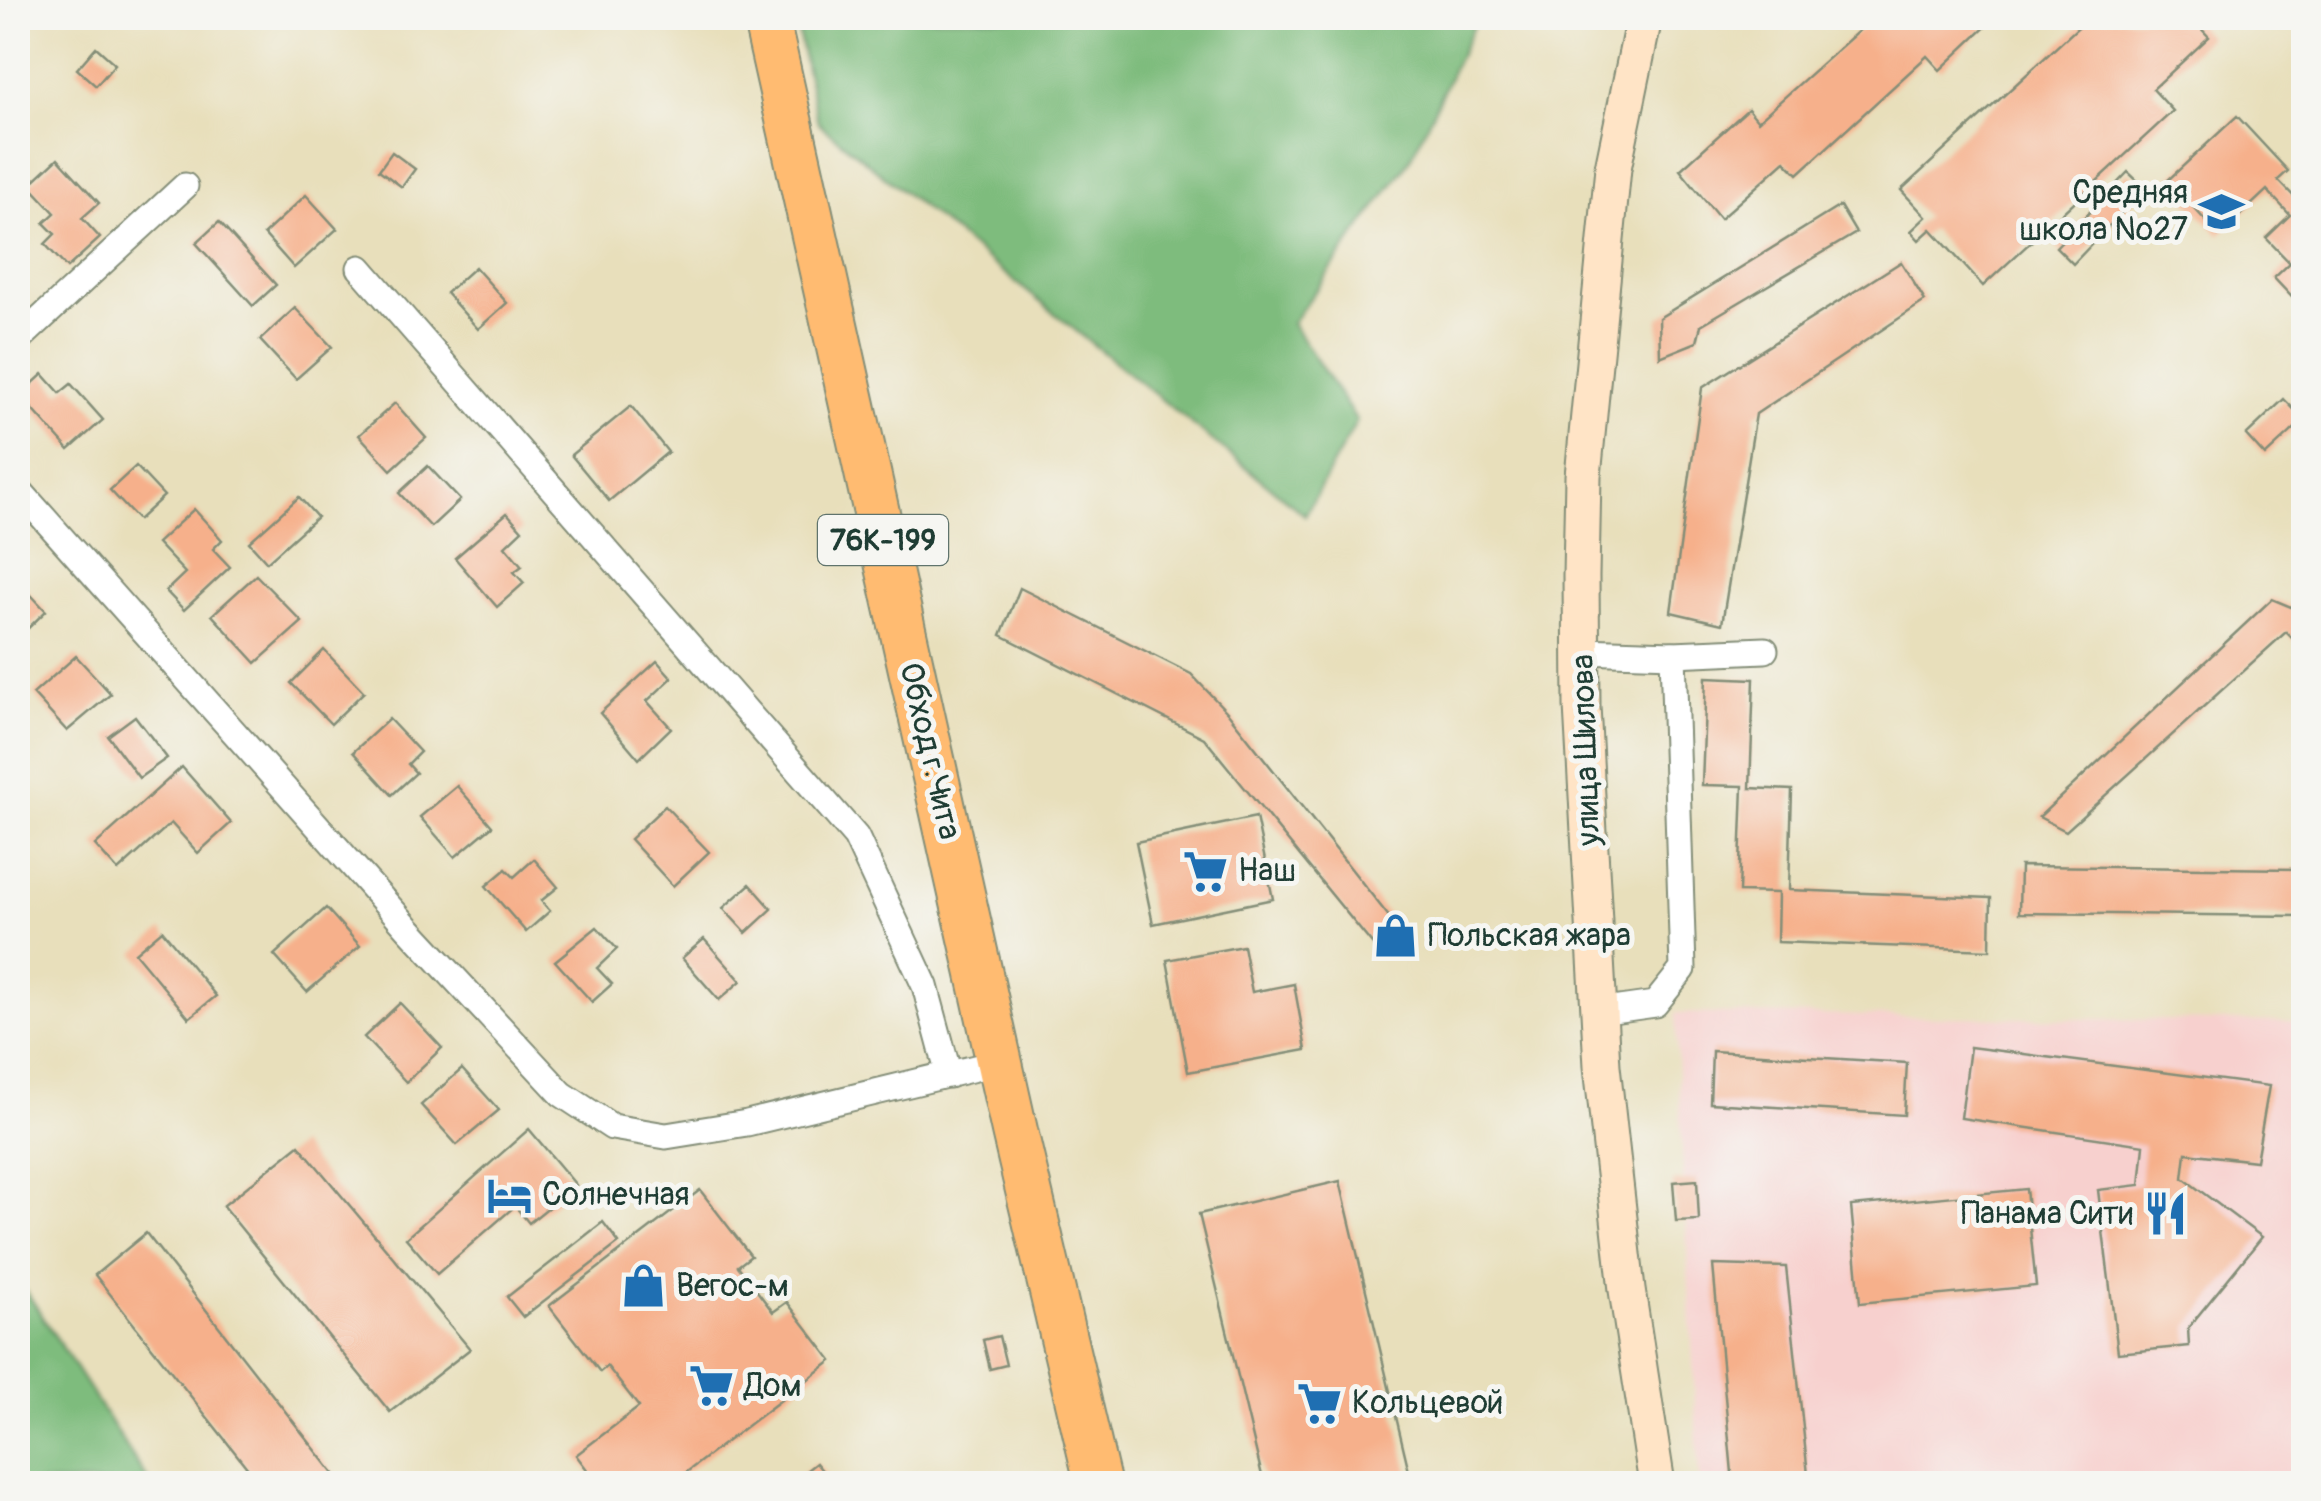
<svg xmlns="http://www.w3.org/2000/svg" width="2321" height="1501" viewBox="0 0 2321 1501" font-family="Pangolin,sans-serif">
<rect width="100%" height="100%" fill="#f6f6f2"/>
<filter id="ink" filterUnits="userSpaceOnUse"><feTurbulence type="fractalNoise" baseFrequency=".01" numOctaves="2"/><feDisplacementMap in="SourceGraphic" scale="20" xChannelSelector="R" yChannelSelector="G"/><feConvolveMatrix kernelMatrix="1 2 1 2 8 2 1 2 1" color-interpolation-filters="sRGB"/></filter>
<filter id="wash" filterUnits="userSpaceOnUse"><feTurbulence type="fractalNoise" baseFrequency=".0048" numOctaves="4" result="noise"/><feDisplacementMap in="SourceGraphic" scale="40" xChannelSelector="R" yChannelSelector="G"/><feGaussianBlur stdDeviation="2.25" result="paint"/><feColorMatrix in="noise" values="0 0 0 0 0 0 0 0 0 0 0 0 0 0 0 0 0 1.4 0 .05"/><feComposite in="paint" operator="in"/></filter>
<g filter="url(#wash)">
<rect width="100%" height="100%" fill="#e8dfbb"/>
<!-- built -->
<path fill="#f7d0ce" d="M1675,1013L2295,1022L2304,1095L2303,1483H1699Z"/>
<!-- forest -->
<g fill="#7ebc7d" stroke="#4e7c58" stroke-width="2.5">
<path d="M795,18H1477L1410,160L1292,323L1357,421L1305,515L818,123Z"/>
<path d="M26,1291L149,1482L148,1483H18V1297Z"/>
</g>
<g id="blocks">
<!-- building -->
<g fill="#f6b08b">
<path d="M1873,18H1892L1896,21L1900,18H1995L1940,70L1927,56L1798,174L1785,161L1720,219L1680,170L1748,109L1758,121Z"/>
<path d="M2088,18H2191L2209,37L2153,89L2173,111L1983,286L1931,229L1919,240L1911,231L1926,217L1901,190Z"/>
<path d="M96,47L115,64L96,86L77,69Z"/>
<path d="M2237,116L2288,171L2278,180L2304,207V310L2274,278L2290,263L2266,238L2290,215L2267,190L2219,235L2168,180Z"/>
<path d="M392,152L415,169L402,187L379,170Z"/>
<path d="M58,158L99,203L82,218L100,238L67,268L45,244L55,234L44,223L55,213L29,185Z"/>
<path d="M2128,172L2145,188L2073,264L2056,247Z"/>
<path d="M306,195L337,229L294,268L264,234Z"/>
<path d="M1840,206L1856,233L1701,325L1697,342L1660,357L1659,318Z"/>
<path d="M219,222L276,285L253,306L196,243Z"/>
<path d="M1901,262L1925,301L1756,414L1722,624L1671,612L1702,388Z"/>
<path d="M475,267L507,303L478,329L446,293Z"/>
<path d="M295,308L332,347L296,379L260,340Z"/>
<path d="M43,374L60,393L71,384L103,420L69,450L20,395Z"/>
<path d="M2284,399L2304,420L2265,456L2246,435Z"/>
<path d="M395,403L426,438L391,470L359,435Z"/>
<path d="M631,406L668,452L609,501L571,455Z"/>
<path d="M136,466L164,496L138,520L110,490Z"/>
<path d="M428,466L460,500L431,527L399,493Z"/>
<path d="M299,497L317,517L267,562L249,542Z"/>
<path d="M194,509L222,540L213,549L230,567L184,610L166,591L185,573L157,543Z"/>
<path d="M507,513L522,530L505,546L522,566L514,572L524,583L497,607L455,558Z"/>
<path d="M256,575L302,622L256,663L212,615Z"/>
<path d="M18,581L46,611L18,638Z"/>
<path d="M1020,588L1191,674L1228,713L1413,947L1381,955L1204,738L1001,635Z"/>
<path d="M2304,596V650L2286,632L2066,831L2039,817L2272,599L2291,607Z"/>
<path d="M324,650L364,692L331,724L291,683Z"/>
<path d="M76,656L111,694L67,731L33,694Z"/>
<path d="M657,661L672,678L647,701L671,728L639,759L600,713Z"/>
<path d="M1706,677L1754,679L1750,788L1792,790L1789,890L1991,898L1990,950L1777,942L1778,893L1739,892L1743,786L1702,785Z"/>
<path d="M135,716L167,758L139,778L108,736Z"/>
<path d="M389,719L420,752L408,764L416,773L392,795L353,752Z"/>
<path d="M182,767L231,823L198,853L171,823L118,871L95,845Z"/>
<path d="M457,786L492,826L455,857L420,817Z"/>
<path d="M665,806L709,852L673,886L630,839Z"/>
<path d="M1256,817L1273,899L1153,924L1136,842Z"/>
<path d="M534,859L558,887L541,901L550,911L526,932L486,886L506,869L514,877Z"/>
<path d="M2020,866L2304,869V916L2019,913Z"/>
<path d="M750,884L772,909L746,933L723,908Z"/>
<path d="M326,908L360,946L307,992L274,955Z"/>
<path d="M597,927L617,949L597,968L612,984L592,1002L555,961Z"/>
<path d="M162,930L216,996L189,1018L135,953Z"/>
<path d="M704,939L741,981L719,1000L682,958Z"/>
<path d="M1243,946L1252,992L1294,984L1306,1050L1188,1072L1167,960Z"/>
<path d="M400,1003L442,1048L406,1082L364,1037Z"/>
<path d="M1970,1047L2269,1086L2256,1161L2186,1153L2183,1178L2262,1237L2188,1328L2189,1346L2118,1353L2098,1190L2140,1185L2144,1145L1961,1118Z"/>
<path d="M1712,1051L1907,1063L1904,1115L1710,1103Z"/>
<path d="M462,1069L499,1110L457,1145L421,1105Z"/>
<path d="M529,1129L576,1185L529,1223L515,1206L437,1274L406,1238Z"/>
<path d="M299,1145L470,1349L390,1412L223,1206Z"/>
<path d="M1697,1180L1699,1220L1676,1221L1673,1182Z"/>
<path d="M1340,1181L1412,1484H1264L1199,1214Z"/>
<path d="M2026,1189L2036,1286L1860,1303L1851,1206Z"/>
<path d="M700,1190L751,1256L738,1266L773,1312L787,1302L832,1361L671,1484H598L576,1455L639,1407L607,1366L600,1372L549,1306Z"/>
<path d="M603,1222L619,1243L523,1317L507,1297Z"/>
<path d="M146,1233L342,1484H260L95,1275Z"/>
<path d="M1713,1265L1786,1267L1809,1484H1733Z"/>
<path d="M999,1336L1006,1365L990,1369L983,1340Z"/>
<path d="M816,1463L833,1484H789Z"/>
</g>
</g>
</g>
<g filter="url(#ink)">
<use href="#blocks" fill-opacity="0" stroke="#848e78" stroke-width="2.5"/>
<g fill="none" stroke-linecap="round" stroke-linejoin="round">
<defs>
<g id="street">
<path d="M360,268L856,837L925,986L949,1075"/>
<path d="M18,340L185,186"/>
<path d="M18,489L409,929L562,1094L612,1127L666,1136L747,1123L1000,1062"/>
<path d="M1582,651L1673,654L1765,650"/>
<path d="M1598,1012L1655,1004L1683,969L1673,654"/>
</g>
<path id="secondary" d="M1644,18L1613,168L1583,476L1581,576L1582,706L1602,1066L1627,1290L1657,1484"/>
<path id="highway" d="M766,18L1015,1133L1098,1484"/>
</defs>
<!-- street casing -->
<use href="#street" stroke="#848e78" stroke-width="29"/>
<!-- secondary casing -->
<use href="#secondary" stroke="#848e78" stroke-width="39"/>
<!-- highway casing -->
<use href="#highway" stroke="#848e78" stroke-width="49"/>
<!-- street -->
<use href="#street" stroke="#fff" stroke-width="25"/>
<!-- secondary -->
<use href="#secondary" stroke="#ffe4c6" stroke-width="35"/>
<!-- highway -->
<use href="#highway" stroke="#ffbb71" stroke-width="45"/>
</g>
</g>
<!-- icons -->
<defs>
<symbol id="school-bare" viewBox="-9 -9 18 18"><path d="M0-5L7-2L0 1L-7-2ZM-4 1L0 2.5L4 1V4Q0 6-4 4Z" fill="#1f6fb2" stroke="#f6f6f2" stroke-width="2.5" paint-order="stroke"/></symbol>
<symbol id="supermarket-bare" viewBox="-9 -9 18 18"><path d="M-6-5.5h2.5l.6 2H6L4.5 2H-2.5L-4.4-4H-6ZM-1.5 3.2a1.3 1.3 0 1 0 .1 0ZM3 3.2a1.3 1.3 0 1 0 .1 0Z" fill="#1f6fb2" stroke="#f6f6f2" stroke-width="2.5" paint-order="stroke"/></symbol>
<symbol id="shop-bare" viewBox="-9 -9 18 18"><path d="M-5-2.5h2.3a2.7 3.5 0 0 1 5.4 0H5L5.5 6h-11ZM-1.5-2.5h3a1.5 2.3 0 0 0-3 0Z" fill="#1f6fb2" stroke="#f6f6f2" stroke-width="2.5" paint-order="stroke"/></symbol>
<symbol id="hotel-bare" viewBox="-9 -9 18 18"><path d="M-6-4.5h1.5V1H6V5H4.5V3h-9V5H-6ZM-4 0a1.8 1.8 0 1 1 3.6 0ZM.5 0V-2.5h3Q6-2.5 6 0Z" fill="#1f6fb2" stroke="#f6f6f2" stroke-width="2.5" paint-order="stroke"/></symbol>
<symbol id="restaurant-bare" viewBox="-9 -9 18 18"><path d="M-5-6h1v4h1v-4h1v4h1v-4h1v5L-1.5 .5V6h-2V.5L-5-1ZM5-6V6H3V1.5H1.5Q1.5-4 5-6Z" fill="#1f6fb2" stroke="#f6f6f2" stroke-width="2.5" paint-order="stroke"/></symbol>
</defs>
<g fill-rule="evenodd">
<use href="#school-bare" x="2190" y="180" width="63" height="63"/>
<use href="#supermarket-bare" x="1174" y="840" width="63" height="63"/>
<use href="#shop-bare" x="1364" y="904" width="63" height="63"/>
<use href="#hotel-bare" x="478" y="1164" width="63" height="63"/>
<use href="#restaurant-bare" x="2134" y="1182" width="63" height="63"/>
<use href="#shop-bare" x="612" y="1254" width="63" height="63"/>
<use href="#supermarket-bare" x="680" y="1354" width="63" height="63"/>
<use href="#supermarket-bare" x="1288" y="1372" width="63" height="63"/>
</g>
<g text-anchor="middle" dominant-baseline="central" stroke-width="10" stroke-linejoin="round" paint-order="stroke">
<!-- shield labels -->
<rect fill="#f6f6f2" stroke="#60746d" stroke-width="2.5" x="818" y="515" width="130" height="50" rx="8"/>
<g font-size="30" font-weight="bold" fill="#1f3d34">
<text x="883" y="540">76К-199</text>
</g>
<!-- poi labels -->
<g font-size="32" fill="#1f3d34" stroke="#f6f6f2" text-anchor="start">
<text x="2188" y="193" text-anchor="end">Средняя<tspan x="2188" dy="37">школа №27</tspan></text>
<text x="1238" y="871">Наш</text>
<text x="1428" y="936">Польская жара</text>
<text x="542" y="1195">Солнечная</text>
<text x="2133" y="1214" text-anchor="end">Панама Сити</text>
<text x="676" y="1286">Вегос-м</text>
<text x="744" y="1386">Дом</text>
<text x="1352" y="1403">Кольцевой</text>
</g>
<!-- street labels -->
<g font-size="32" fill="#1f3d34" stroke="#f6f6f2">
<text transform="translate(1586 750) rotate(-92)">улица Шилова</text>
<text transform="translate(930 751) rotate(77)">Обход г.Чита</text>
</g>
</g>
<!-- margin -->
<rect width="2321" height="1501" fill="none" stroke="#f6f6f2" stroke-width="60"/>
</svg>
